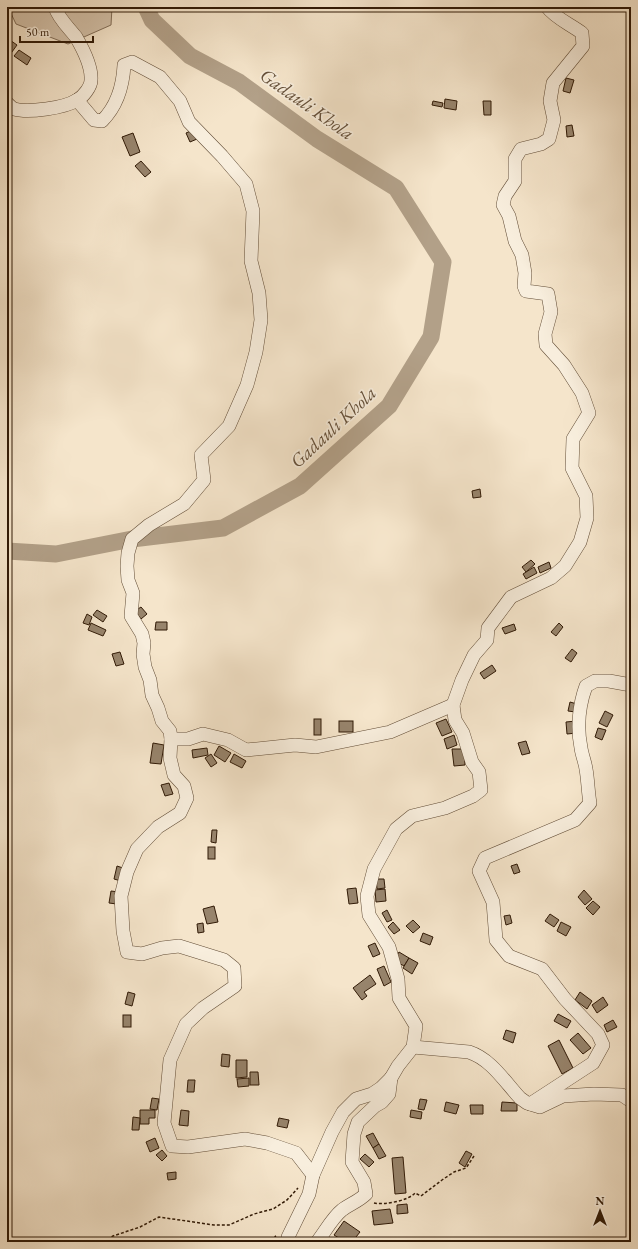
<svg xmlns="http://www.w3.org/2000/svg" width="638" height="1249" viewBox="0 0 638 1249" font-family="'EB Garamond',serif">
<rect width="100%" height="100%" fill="#f5e5cb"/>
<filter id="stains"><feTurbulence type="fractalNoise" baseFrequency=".005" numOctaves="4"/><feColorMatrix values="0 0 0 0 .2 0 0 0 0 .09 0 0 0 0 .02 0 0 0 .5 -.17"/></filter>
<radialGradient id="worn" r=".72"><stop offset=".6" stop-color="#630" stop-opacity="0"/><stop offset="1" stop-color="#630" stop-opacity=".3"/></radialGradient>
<!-- green -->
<path fill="#d4c2aa" stroke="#826e58" d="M8,7H112L111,25L68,44L16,24Z"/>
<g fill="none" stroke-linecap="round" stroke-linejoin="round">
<!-- river -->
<path stroke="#b2a088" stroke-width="17" d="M7,551L56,554L132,539L223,528L300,486L389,406L431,337L443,262L396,188L317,139L239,82L190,56L152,20L146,7"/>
</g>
<!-- building -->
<g fill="#97846c" stroke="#311a06">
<path d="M7,38L17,45L9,56L7,54Z"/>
<path d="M19,50L31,58L27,65L14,56Z"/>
<path d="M566,78L574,80L570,93L563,91Z"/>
<path d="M445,99L457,101L456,110L444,108Z"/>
<path d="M433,101L443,103L442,107L432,105Z"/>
<path d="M483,101H491V115H484Z"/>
<path d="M572,125L574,136L567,137L566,126Z"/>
<path d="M193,130L197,139L190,142L186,133Z"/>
<path d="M133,133L140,152L130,156L122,137Z"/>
<path d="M141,161L151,172L145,177L135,166Z"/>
<path d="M480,489L481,497L473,498L472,491Z"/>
<path d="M531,560L535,564L526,572L522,567Z"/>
<path d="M549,562L551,568L540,573L538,567Z"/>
<path d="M534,567L537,573L526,579L523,574Z"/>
<path d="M141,607L147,614L141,619L135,611Z"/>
<path d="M97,610L107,616L103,622L93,615Z"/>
<path d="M87,614L92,617L89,625L83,623Z"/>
<path d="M156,622H167V630H155Z"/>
<path d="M91,623L106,630L103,636L88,630Z"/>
<path d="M559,623L563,627L556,636L551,632Z"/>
<path d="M514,624L516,630L505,634L502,628Z"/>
<path d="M572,649L577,653L571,662L565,658Z"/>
<path d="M120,652L124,664L116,666L112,654Z"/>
<path d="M492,665L496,671L484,679L480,673Z"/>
<path d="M570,702L577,704L575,712L568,711Z"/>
<path d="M605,711L613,715L607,727L599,723Z"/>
<rect x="314" y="719" width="7" height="16"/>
<path d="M446,719L452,732L442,736L436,723Z"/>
<rect x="339" y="721" width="14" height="11"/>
<path d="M576,721L577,733L567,734L566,722Z"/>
<path d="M598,728L606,730L602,740L595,737Z"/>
<path d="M454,735L457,745L447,749L444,739Z"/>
<path d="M526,741L530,753L522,755L518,743Z"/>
<path d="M153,743L164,745L161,764L150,763Z"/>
<path d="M219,746L231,753L225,762L214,755Z"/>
<path d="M207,748L208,755L193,758L192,750Z"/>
<path d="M452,749H464L465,765L454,766Z"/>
<path d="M211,754L217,763L211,767L205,758Z"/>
<path d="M234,754L246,761L242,768L230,762Z"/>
<path d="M169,783L173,794L165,796L161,785Z"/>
<path d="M212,830H217L216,843L211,842Z"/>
<rect x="208" y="847" width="7" height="12"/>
<path d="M517,864L520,872L514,874L511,866Z"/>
<path d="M117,866L123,868L121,881L114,879Z"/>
<path d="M376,879H384L385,888L377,889Z"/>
<path d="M356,888L358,903L349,904L347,889Z"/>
<path d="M385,889L386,901L376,902L375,890Z"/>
<path d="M584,890L592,899L585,905L578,897Z"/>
<path d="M111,891L119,892L117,904L109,903Z"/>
<path d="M593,901L600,907L593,915L586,908Z"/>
<path d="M214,906L218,922L207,924L203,909Z"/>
<path d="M387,910L392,920L387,922L382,913Z"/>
<path d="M550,914L559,920L554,927L545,921Z"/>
<path d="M510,915L512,923L506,925L504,916Z"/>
<path d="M413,920L420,927L413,933L406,926Z"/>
<path d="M393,922L400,930L394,934L388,927Z"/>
<path d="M561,922L571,927L566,936L557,931Z"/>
<path d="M203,923L204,932L198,933L197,924Z"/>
<path d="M423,933L433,937L430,945L420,941Z"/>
<path d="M375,943L380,954L373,957L368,946Z"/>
<path d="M399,952L409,958L404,966L394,960Z"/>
<path d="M409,958L418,963L412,974L403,968Z"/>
<path d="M384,966L391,982L384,986L377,969Z"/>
<path d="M370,975L376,984L364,992L367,996L362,1000L353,988Z"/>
<path d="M128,992L135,994L132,1006L125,1004Z"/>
<path d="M580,992L592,1001L587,1009L575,1000Z"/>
<path d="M603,997L608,1005L597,1013L592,1005Z"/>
<path d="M558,1014L571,1021L567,1028L554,1021Z"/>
<rect x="123" y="1015" width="8" height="12"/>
<path d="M613,1020L617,1027L607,1032L604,1025Z"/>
<path d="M506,1030L516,1033L513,1043L503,1039Z"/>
<path d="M578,1033L591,1048L583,1054L570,1040Z"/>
<path d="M559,1040L573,1068L562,1074L548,1046Z"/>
<path d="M222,1054L230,1055L229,1067L221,1066Z"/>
<path d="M236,1060H247V1077L236,1078Z"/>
<path d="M250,1072H258L259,1085H250Z"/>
<path d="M249,1078V1086L238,1087L237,1079Z"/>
<path d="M188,1080H195L194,1092H187Z"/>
<path d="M152,1098L159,1099L157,1110L150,1109Z"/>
<path d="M420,1099L427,1100L424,1110L418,1109Z"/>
<path d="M446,1102L459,1105L456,1114L444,1111Z"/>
<path d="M502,1102L517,1103V1111H501Z"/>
<path d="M470,1105H483V1114H471Z"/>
<path d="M140,1110H155V1118H149V1124H140Z"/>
<path d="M181,1110L189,1111L188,1126L179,1125Z"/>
<path d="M411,1110L422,1112L421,1119L410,1117Z"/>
<path d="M133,1117L140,1118L139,1130H132Z"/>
<path d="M279,1118L289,1120L287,1128L277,1126Z"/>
<path d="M373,1133L379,1144L373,1148L366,1136Z"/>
<path d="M155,1138L159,1148L150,1152L146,1142Z"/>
<path d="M379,1144L386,1156L379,1159L373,1148Z"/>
<path d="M162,1150L167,1156L162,1161L156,1155Z"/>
<path d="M466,1151L472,1154L465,1167L459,1163Z"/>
<path d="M365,1154L374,1162L369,1167L360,1159Z"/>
<path d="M403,1157L406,1193L395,1194L392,1158Z"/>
<path d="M176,1172V1179L168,1180L167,1173Z"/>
<path d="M407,1204L408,1213L397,1214V1205Z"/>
<path d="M390,1209L393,1223L374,1225L372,1211Z"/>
<path d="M344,1221L360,1232L352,1242H345L334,1235Z"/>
</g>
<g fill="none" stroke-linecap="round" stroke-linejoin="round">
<defs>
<g id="minor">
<path d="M77,100L94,120L102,121C117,106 123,86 124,65L132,62L160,77L180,101L189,122L222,156L246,184L253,211L251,261L259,293L261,320L256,352L247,385L229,426L201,455L204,480L184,504L149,525L132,539L128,553L127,566L128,580L133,593L131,616L142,634L144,643L143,654L145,667L150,680L152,695L158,708L162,721L170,731L171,739H188L203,734L228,740L246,750L295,745L316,747L390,732L453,705"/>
<path d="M7,103C9,105 12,108 14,109C28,113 65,108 77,100C83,97 91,87 91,80C92,67 83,49 76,37C69,28 58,18 55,7"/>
<path d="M171,739L170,758L174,775L184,786L187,798L180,813L158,827L137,849L127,872L121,896L123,931L127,952L142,954L162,948L179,946L224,960L234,968L235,986L203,1008L186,1024L170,1060L164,1123L172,1146L188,1147L245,1139L267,1143L296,1153L313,1175"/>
<path d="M413,1047L469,1052C491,1059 505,1082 520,1098L527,1103L540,1107L563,1096L594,1094L622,1095L631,1101"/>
<path d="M530,1104L593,1063L603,1045L598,1034L565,999L542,969L509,956L496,940L493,902L479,871L485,858L575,820L590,803C588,792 588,780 586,769C585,762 582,755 581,748C577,728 579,705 586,686L595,681H609L631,685"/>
<path d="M289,1242L288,1237L309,1194L313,1175L332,1132L343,1112L356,1099L372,1094L381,1088L391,1078"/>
<path d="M317,1242C325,1232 332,1218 342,1210C350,1204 359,1201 366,1194L364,1182L352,1162L354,1134L358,1122L375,1106L382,1102L389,1094L391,1078L398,1066L413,1047L416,1026L399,998L398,979L389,947L369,915L367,896L374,869L396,829L412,816L445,808L473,796L481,790L479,772L472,762L463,733L455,720L453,705L462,680L474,655L487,640L488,628L511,597L551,578L565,566L580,542L587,518L586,496L572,468L573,439L589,413L582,393L564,365L546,345L545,334L551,312L548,294L526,291L524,286L525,273L522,255L515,241L509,216L503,205L505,196L515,181V159L521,149L541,144L549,139L554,120L550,101L553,83L583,46L582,33C570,24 555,18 547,7"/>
</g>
</defs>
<!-- minor casing -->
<use href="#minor" stroke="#624d37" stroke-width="14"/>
<!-- path -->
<g stroke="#311a06" stroke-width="1.5" stroke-dasharray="3 2" stroke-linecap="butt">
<path d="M374,1203C384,1205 408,1201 415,1193L421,1196L442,1180L454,1172L466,1168L474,1156"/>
<path d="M103,1242L113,1236L140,1227L159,1217L214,1225H229L254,1214L273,1209L287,1200L298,1188"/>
<path d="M266,1242L276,1236"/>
</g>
<!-- minor -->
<use href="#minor" stroke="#f8eedd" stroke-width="13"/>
</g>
<g text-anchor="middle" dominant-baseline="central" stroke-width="3.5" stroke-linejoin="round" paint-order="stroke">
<!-- water labels -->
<g font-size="19" font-style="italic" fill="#65503a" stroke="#f8eedd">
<text transform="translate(307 104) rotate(35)">Gadauli Khola</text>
<text transform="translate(333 427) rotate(-43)">Gadauli Khola</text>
</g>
</g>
<!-- margin -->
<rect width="638" height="1249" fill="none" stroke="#f5e5cb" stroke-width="24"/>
<rect x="8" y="8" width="622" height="1233" fill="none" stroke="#311a06" stroke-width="2"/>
<rect x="12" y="12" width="614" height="1225" fill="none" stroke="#311a06"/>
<!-- north arrow -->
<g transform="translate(600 1211)" stroke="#f8eedd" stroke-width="3" paint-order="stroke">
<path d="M0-3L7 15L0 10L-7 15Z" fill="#311a06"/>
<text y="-6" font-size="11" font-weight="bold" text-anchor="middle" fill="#311a06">N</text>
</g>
<!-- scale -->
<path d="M20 36v6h73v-6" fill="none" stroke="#311a06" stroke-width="2"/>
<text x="26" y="36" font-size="12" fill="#311a06" stroke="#f8eedd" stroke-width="3" paint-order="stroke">50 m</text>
<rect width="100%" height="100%" filter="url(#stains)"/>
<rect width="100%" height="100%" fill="url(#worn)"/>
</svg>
